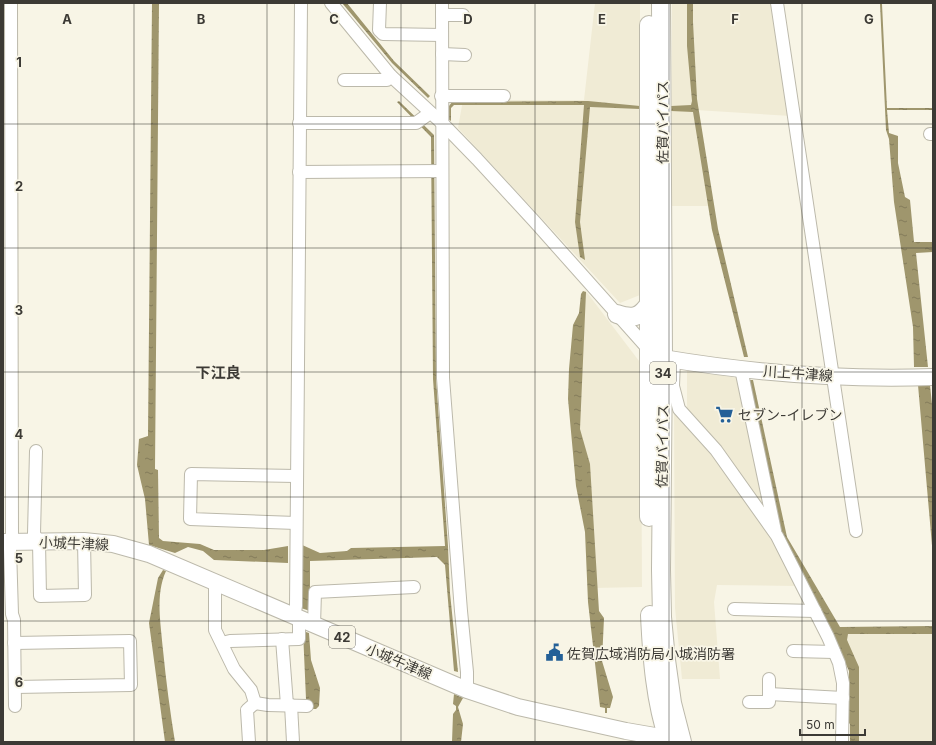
<svg xmlns="http://www.w3.org/2000/svg" width="936" height="745" viewBox="0 0 936 745" font-family="Inter,'Noto Sans JP',sans-serif">
<defs>
<pattern id="water-ripples" width="26" height="14" patternUnits="userSpaceOnUse"><rect width="26" height="14" fill="#9f966d"/><path d="M2 4q2-2 4 0t4 0M15 11q2-2 4 0t4 0" fill="none" stroke="#837b5a"/></pattern>
</defs>
<rect width="100%" height="100%" fill="#f8f5e6"/>
<!-- built -->
<g fill="#f0ebd5">
<path d="M595,3H640V295L620,303L458,128L463,100H584Z"/>
<path d="M672,3H774L791,116L696,110L711,206H672Z"/>
<path d="M585,290L639,361L641,401L642,587L594,588L578,431Z"/>
<path d="M687,371L740,378L771,534L797,586L717,585L714,602L720,679H682L675,608L674,412L687,408Z"/>
<path d="M933,631V742H857L858,667L841,633Z"/>
</g>
<!-- water -->
<g fill="url(#water-ripples)">
<path d="M152,3H159L155,469L158,470L159,538L163,541L200,544L214,550H264L288,546V563L214,560L203,551L188,547L175,553L149,545L145,499L137,465L139,439L148,436Z"/>
<path d="M342,3H347L394,61L430,96L428,98L392,63Z"/>
<path d="M687,3H693V22L697,99L718,229L748,357H744L712,230L693,112L671,111V106L691,105L692,101L687,46Z"/>
<path d="M880,4H882L887,108H933V110H887L889,133L898,136V163L905,197L910,200L914,242H933V252L916,253L928,367H914L913,327L894,202L889,139L886,130Z"/>
<path d="M399,101L434,135L436,378L448,546L450,593L458,672L454,671L445,565L437,557L310,561V611L301,608L300,544L320,553L347,551L351,548L445,546L433,379L431,137L397,102Z"/>
<path d="M588,101L640,106V109L590,107L580,222L585,260L580,257L575,222L584,105H454L451,108V121L448,119L449,106L452,102Z"/>
<path d="M583,291L586,292L580,429L590,464L599,611L604,618L602,661L613,697L610,708H607V713H605V708L600,707L588,602L585,532L576,486L568,399L569,369L573,325L579,313L581,294Z"/>
<path d="M749,380H753L787,537L840,627L933,626V634H848L847,640L859,667V742H850V724L847,721L849,671L806,579L783,538Z"/>
<path d="M918,385H930L933,414L932,438L933,448V557Z"/>
<path d="M163,570L166,571C155,595 161,624 163,650C166,681 170,711 175,742H165L149,623L158,578Z"/>
<path d="M303,631L309,633L311,660L320,688L319,706L316,709H312L306,699Z"/>
<path d="M454,694L463,698L458,707L463,724L461,742H452L453,714L456,710V706L453,704Z"/>
</g>
<g fill="none" stroke-linecap="round" stroke-linejoin="round">
<defs>
<g id="minor">
<path d="M11,3L12,542L10,548L12,614L14,620L15,706"/>
<path d="M331,3L391,76L442,123L477,159L535,222L650,351"/>
<path d="M380,3L379,30L383,34L442,35"/>
<path d="M442,3L443,378L461,611L467,672V690"/>
<path d="M777,3L856,531"/>
<path d="M442,15H463"/>
<path d="M442,54L465,55"/>
<path d="M344,80H387L391,76"/>
<path d="M441,96H504"/>
<path d="M299,123H416L430,113"/>
<path d="M930,134H933"/>
<path d="M299,172L442,171"/>
<path d="M674,360L673,386L679,409L716,450L777,536L828,637L839,663L843,683L842,742"/>
<path d="M741,369L775,531"/>
<path d="M36,451L34,534L39,542L40,596L85,595L84,541"/>
<path d="M296,523L190,519L191,474L296,476"/>
<path d="M217,583L215,589V630L234,669L251,690L255,703L247,710L249,742"/>
<path d="M734,609L815,611"/>
<path d="M294,617L296,606L301,3"/>
<path d="M314,625L315,592L414,587"/>
<path d="M282,639L287,705"/>
<path d="M14,643L130,641L131,685L15,687"/>
<path d="M222,643L230,641L299,639V624L300,620"/>
<path d="M793,651L834,652"/>
<path d="M769,694L843,698"/>
<path d="M749,702H769V679"/>
<path d="M255,703L268,705L307,706"/>
<path d="M291,705L293,742"/>
</g>
<g id="major">
<path d="M663,358C752,373 843,380 933,377"/>
<path d="M3,542L84,541L113,544L149,554L467,690L518,707L626,731L678,740"/>
</g>
<g id="highway">
<path d="M661,3L663,358L661,570L662,617L666,660L672,703L682,742"/>
<path d="M649,25V517"/>
<path d="M617,314C632,319 640,318 649,304"/>
<path d="M650,615C652,657 655,701 669,742"/>
</g>
</defs>
<!-- minor casing -->
<use href="#minor" stroke="#bcb9ab" stroke-width="14"/>
<!-- major casing -->
<use href="#major" stroke="#bcb9ab" stroke-width="18"/>
<!-- highway casing -->
<use href="#highway" stroke="#bcb9ab" stroke-width="20"/>
<!-- minor -->
<use href="#minor" stroke="#fff" stroke-width="12"/>
<!-- major -->
<use href="#major" stroke="#fff" stroke-width="16"/>
<!-- highway -->
<use href="#highway" stroke="#fff" stroke-width="18"/>
</g>
<!-- grid -->
<path fill="none" stroke="#3c3a35" stroke-width="1" stroke-opacity="0.55" d="M134,3V742M267,3V742M401,3V742M535,3V742M669,3V742M802,3V742M3,124H933M3,248H933M3,372H933M3,497H933M3,621H933"/>
<!-- icons -->
<defs>
<symbol id="supermarket-bare" viewBox="-9 -9 18 18"><path d="M-6-5.5h2.5l.6 2H6L4.5 2H-2.5L-4.4-4H-6ZM-1.5 3.2a1.3 1.3 0 1 0 .1 0ZM3 3.2a1.3 1.3 0 1 0 .1 0Z" fill="#246097" stroke="#f8f5e6" stroke-width="2.5" paint-order="stroke"/></symbol>
<symbol id="civic-bare" viewBox="-9 -9 18 18"><path d="M-.6-6.5H3V-4.5H.6V-3L4-1V1h2V6H-6V1h2V-1L-.6-3ZM-1.2 2.5V6h2.4V2.5Z" fill="#246097" stroke="#f8f5e6" stroke-width="2.5" paint-order="stroke"/></symbol>
</defs>
<g fill-rule="evenodd">
<use href="#supermarket-bare" x="712" y="402" width="25" height="25"/>
<use href="#civic-bare" x="542" y="640" width="25" height="25"/>
</g>
<g text-anchor="middle" dominant-baseline="central" stroke-width="3.5" stroke-linejoin="round" paint-order="stroke">
<!-- shield labels -->
<g fill="#f8f5e6" stroke="#74726a" stroke-width="1">
<rect x="650" y="362" width="26" height="22" rx="3"/>
<rect x="329" y="626" width="26" height="22" rx="3"/>
</g>
<g font-size="13" font-weight="bold" fill="#3c3a35">
<text x="663" y="373">34</text>
<text x="342" y="637">42</text>
</g>
<!-- street labels -->
<g font-size="14" fill="#3c3a35" stroke="#f8f5e6">
<text transform="translate(662 122) rotate(-90)">佐賀バイパス</text>
<text transform="translate(798 373) rotate(4)">川上牛津線</text>
<text transform="translate(662 446) rotate(-89)">佐賀バイパス</text>
<text transform="translate(74 543) rotate(2)">小城牛津線</text>
<text transform="translate(399 661) rotate(23)">小城牛津線</text>
</g>
<!-- poi labels -->
<g font-size="14" fill="#3c3a35" stroke="#f8f5e6" text-anchor="start">
<text x="738" y="414">セブン-イレブン</text>
<text x="567" y="653">佐賀広域消防局小城消防署</text>
</g>
<!-- neighbourhood labels -->
<g font-size="15" font-weight="bold" fill="#3c3a35" stroke="#f8f5e6">
<text x="218" y="372">下江良</text>
</g>
</g>
<g font-size="13" text-anchor="middle" font-weight="bold" fill="#3c3a35" stroke="#f8f5e6" stroke-width="3.5" stroke-linejoin="round" paint-order="stroke">
<text x="67" y="24">A</text>
<text x="201" y="24">B</text>
<text x="334" y="24">C</text>
<text x="468" y="24">D</text>
<text x="602" y="24">E</text>
<text x="735" y="24">F</text>
<text x="869" y="24">G</text>
<text x="19" y="67">1</text>
<text x="19" y="191">2</text>
<text x="19" y="315">3</text>
<text x="19" y="439">4</text>
<text x="19" y="563">5</text>
<text x="19" y="687">6</text>
</g>
<!-- border -->
<rect width="936" height="745" fill="none" stroke="#3c3a35" stroke-width="8"/>
<!-- scale -->
<path d="M800 729v6h65v-6" fill="none" stroke="#3c3a35" stroke-width="2"/>
<text x="806" y="729" font-size="12" fill="#3c3a35" stroke="#f8f5e6" stroke-width="3" paint-order="stroke">50 m</text>
</svg>
